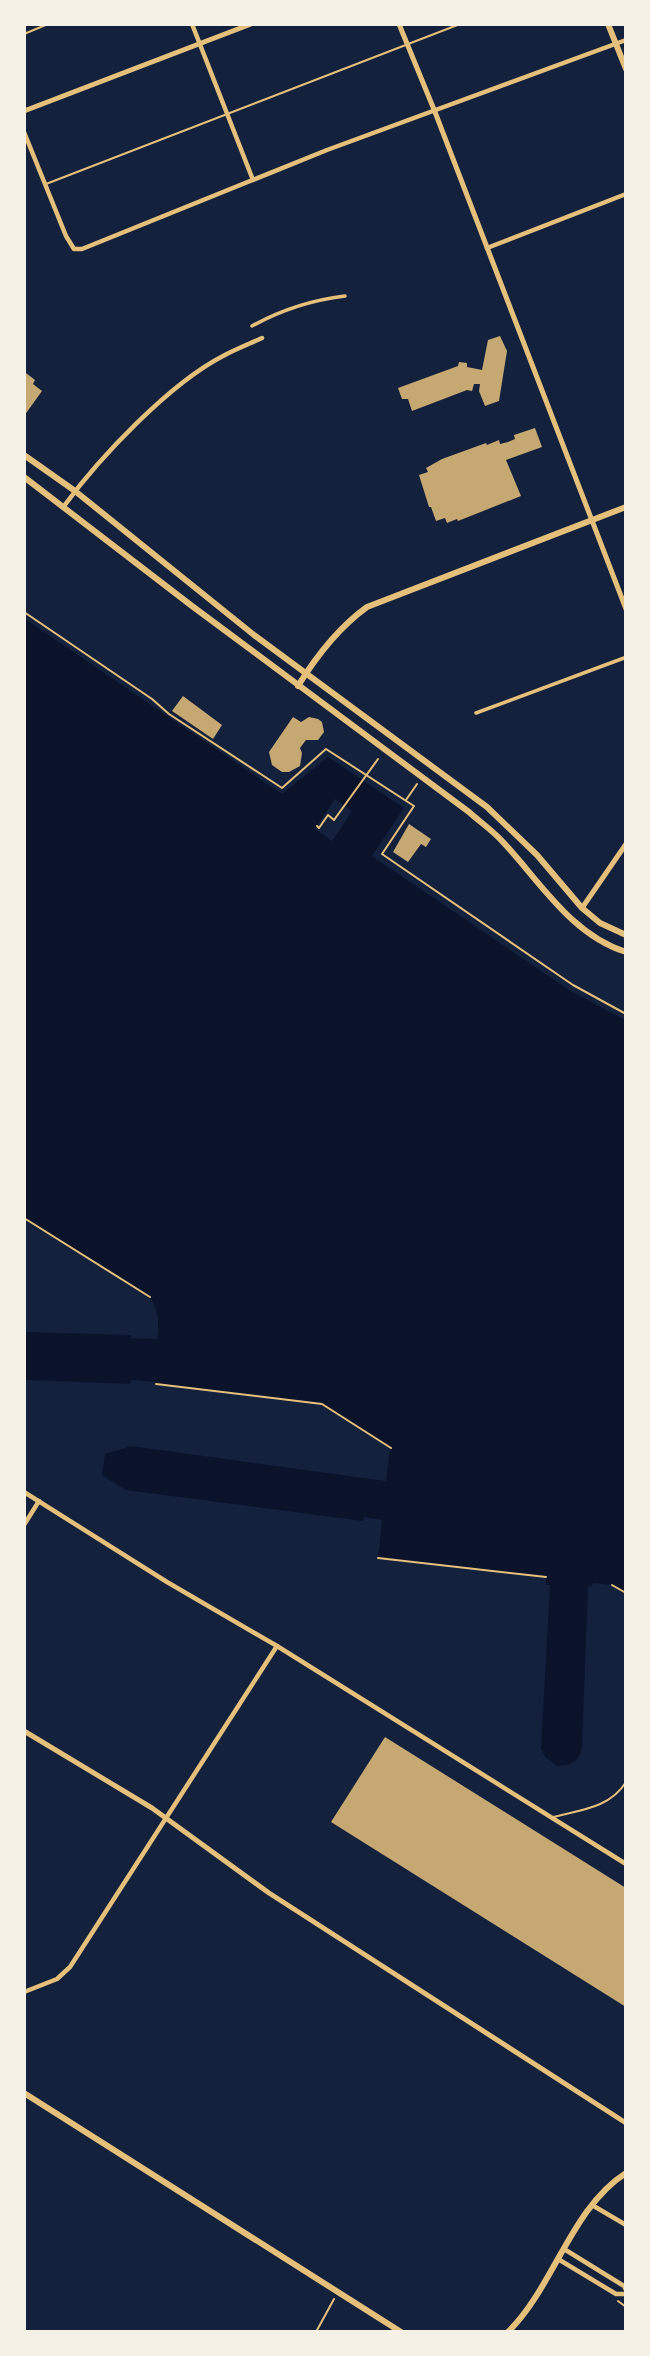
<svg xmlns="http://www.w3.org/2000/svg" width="650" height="2356" viewBox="0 0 650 2356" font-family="'Titillium Web',sans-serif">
<rect width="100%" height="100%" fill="#14213d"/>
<!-- water -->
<path fill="#0b132b" d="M25,619L282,794L328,757L404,808L372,856L569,990L625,1020V1593L611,1585L593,1583L592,1586L588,1587L582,1749C578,1762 571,1765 558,1766L546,1758L541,1749L550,1585H546V1577L378,1558L382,1520L364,1517L363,1521L126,1490L102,1475L105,1454L131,1446L386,1481L390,1448L322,1404L156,1384L155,1382L131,1380L130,1384L25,1380V1332L131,1335V1338L157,1339C159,1323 159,1311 150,1297L25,1218Z"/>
<!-- pier -->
<path fill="#14213d" d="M335,799L352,811L332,841L315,829Z"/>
<!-- building -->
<g fill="#c6a872">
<path d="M500,336L507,351L499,401L485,406L479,391L480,384H474L472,391L467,390L412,411L408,399H402L398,388L458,366L459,362L467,363V367L482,370L488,340Z"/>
<path d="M26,373L35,380L33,384L42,391L24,416Z"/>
<path d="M535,428L542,447L506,460L521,496L458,521L457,519L447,523L445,518L436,521L431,507H429L419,475L428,472L426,468L442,459L486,443L487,445L499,440L500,444L508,442L515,439L514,435Z"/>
<path d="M183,696L222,725L213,739L172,711Z"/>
<path d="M293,717L301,722L309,717L318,719L322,722L324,732L318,740H306L300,748L302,753L300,766L289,772H282L272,765L269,752Z"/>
<path d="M409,824L431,839L426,847L421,844L408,862L393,852Z"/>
<path d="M385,1737L626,1888V2007L331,1822Z"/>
</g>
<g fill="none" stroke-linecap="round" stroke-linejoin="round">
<!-- path -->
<g stroke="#e5c07b" stroke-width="2">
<path d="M24,612L152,699L169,714L282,788L326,749L414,806L382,854L573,985L626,1014"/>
<path d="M406,800L417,784"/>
<path d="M317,826L319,828L328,815L334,820L378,759"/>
<path d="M24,1218L150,1297"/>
<path d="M156,1384L322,1404L391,1448"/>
<path d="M378,1558L546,1577"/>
<path d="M612,1585L626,1593"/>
<path d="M618,2301L626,2307"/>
<path d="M316,2332L334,2299"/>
</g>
<!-- service -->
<g stroke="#e5c07b" stroke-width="2">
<path d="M24,34L48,24"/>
<path d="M46,184L460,24"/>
<path d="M553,1817C580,1810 610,1808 626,1782"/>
</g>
<!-- pedestrian -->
<g stroke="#e5c07b" stroke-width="3.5">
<path d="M252,326C281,310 312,300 345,296"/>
<path d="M476,713L624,658"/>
</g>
<!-- minor -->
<g stroke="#e5c07b" stroke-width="4.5">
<path d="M192,24L253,180"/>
<path d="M24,132L66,236L74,249H82L327,150L626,40"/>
<path d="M487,248L626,194"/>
<path d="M64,506C100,457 169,384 223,356C236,349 249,344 262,338"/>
<path d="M24,1492L167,1582L277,1646L626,1864"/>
<path d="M24,1525L39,1501"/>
<path d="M24,1992L57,1979L70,1967L277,1646"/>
<path d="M592,2205L626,2225"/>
<path d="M564,2249L624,2286L626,2290"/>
<path d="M558,2259L616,2294H626"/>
</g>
<!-- tertiary -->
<g stroke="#e5c07b" stroke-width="5">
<path d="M399,24L435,112L626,609"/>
<path d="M24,111L251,24"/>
<path d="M582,908L626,844"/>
<path d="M24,1731L152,1808L269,1893L626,2123"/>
</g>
<!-- secondary -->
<g stroke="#e5c07b" stroke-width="6">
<path d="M608,24L626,69"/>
<path d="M24,455L75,491L254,635L487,807L537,855L582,908L600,923L626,935"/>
<path d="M24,477L192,606L469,812C480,822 492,830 502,841C539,880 571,935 626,952"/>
<path d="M298,686C317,655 338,628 367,607L626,507"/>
<path d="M24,2093L401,2332"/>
<path d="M508,2332C554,2287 571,2208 626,2173"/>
</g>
</g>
<!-- border -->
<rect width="650" height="2356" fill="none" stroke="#f6f1e7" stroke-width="52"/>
</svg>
